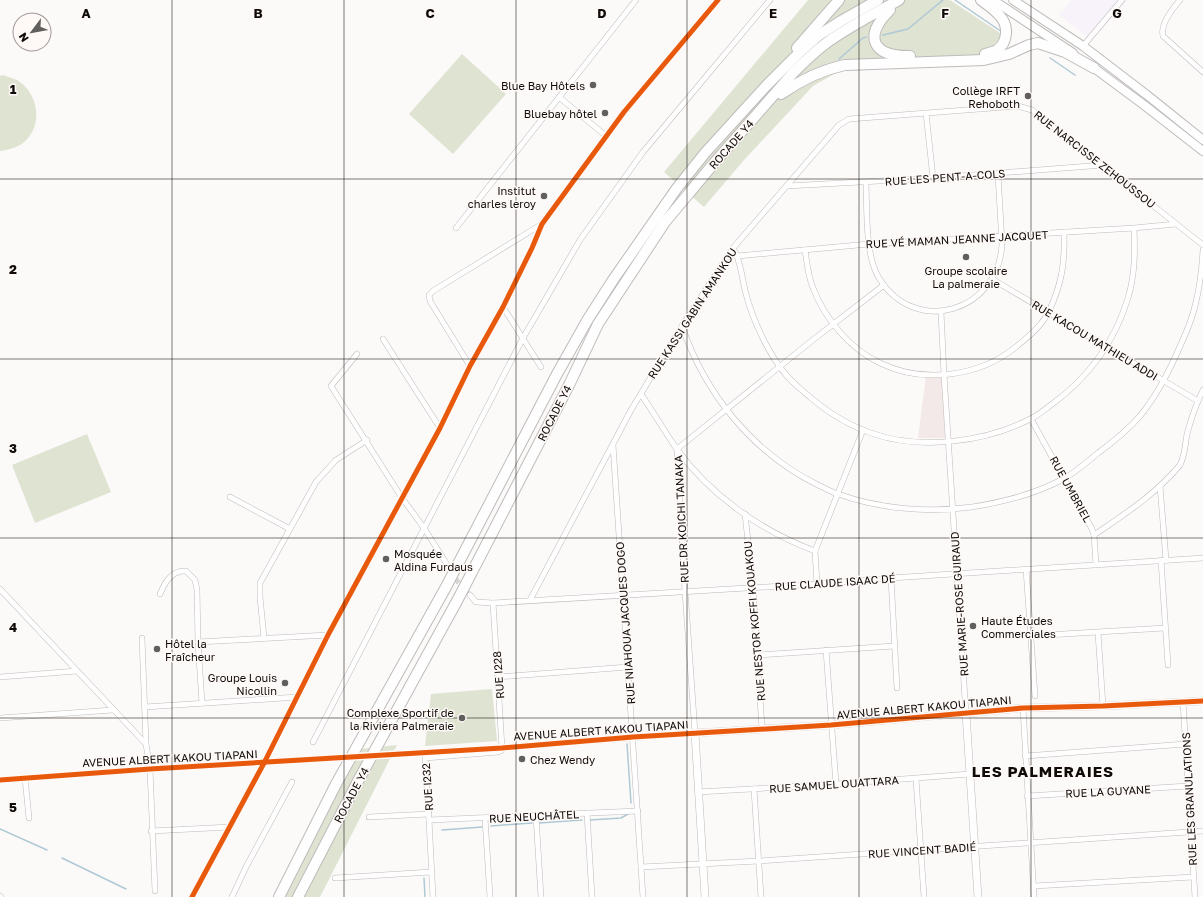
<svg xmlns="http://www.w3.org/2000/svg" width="1203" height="897" viewBox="0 0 1203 897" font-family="'Golos Text',sans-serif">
<rect width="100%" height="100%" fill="#fcfaf8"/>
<!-- commercial -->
<path fill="#f8f2fa" d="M1072,0H1127L1092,40L1059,15Z"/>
<!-- medical -->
<path fill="#f2e9e8" d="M926,376L942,377L945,438H918Z"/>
<!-- green -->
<g fill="#dee3d2">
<path d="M808,0H950L1000,33L1001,37L982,57L857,61L813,86L744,160L704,207L664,172Z"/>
<path d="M462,54L506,94L453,154L409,114Z"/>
<path d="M3,75C7,77 13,78 17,80C39,93 44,127 23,143C16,148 8,150 0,151V76Z"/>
<path d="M87,434L111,492L35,523L12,465Z"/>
<path d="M492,689L497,741L425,746L431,694Z"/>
<path d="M397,745L320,897H276L351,750Z"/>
</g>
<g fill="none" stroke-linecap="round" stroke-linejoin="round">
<!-- stream -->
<g stroke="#aec9d6" stroke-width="1.5">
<path d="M955,0L1002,32"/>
<path d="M883,35L908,29L943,0"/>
<path d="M1050,58L1075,75"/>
<path d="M839,59L863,38L866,37"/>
<path d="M627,744L631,803"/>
<path d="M590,820L621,818L628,814"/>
<path d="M539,823L582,820"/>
<path d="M491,826L532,823"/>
<path d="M0,829L47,850"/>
<path d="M442,830L482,827"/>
<path d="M62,858L126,889"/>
<path d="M424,878L425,897"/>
</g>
<!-- street-tunnel -->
<path stroke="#d8d6d4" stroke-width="5" stroke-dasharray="5 2.5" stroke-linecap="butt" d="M448,566L458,582L470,595"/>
<defs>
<g id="street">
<path d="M1180,0C1173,8 1160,24 1163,36L1203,72"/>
<path d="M1083,46L1122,0"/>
<path d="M559,97L606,136"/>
<path d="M926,113L933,178"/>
<path d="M866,183C867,209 865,256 879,278C915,337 999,312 1002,244L998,174"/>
<path d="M787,186L933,178L1103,165"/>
<path d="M456,228L636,0"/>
<path d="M733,248C741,260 742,280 746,294C753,321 769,355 787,376C794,384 803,391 811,398C829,413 852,427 874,434C921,450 986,442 1030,419C1037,416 1044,410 1051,405C1088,378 1115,341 1128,298C1135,275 1135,252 1134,228"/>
<path d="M805,250C807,263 808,276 813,288C825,319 850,349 880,363C923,384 980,377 1017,346C1029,336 1042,326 1049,311C1062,284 1065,262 1064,232"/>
<path d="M737,256L869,244L1134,228L1176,224"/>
<path d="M992,279L1198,401"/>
<path d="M503,307L541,367"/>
<path d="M941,312L944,375L966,714"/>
<path d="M682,326C705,394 753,453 818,485C825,488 831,492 838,494C880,509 928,513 972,507C1004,502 1036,494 1065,478C1077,471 1087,462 1098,453C1113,442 1128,430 1140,416C1158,394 1170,370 1181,344C1187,331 1193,316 1196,302C1200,285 1202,267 1203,250"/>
<path d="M383,339L440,428"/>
<path d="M357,354L331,386L402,498L424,528L448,566"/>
<path d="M470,366L430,301L429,295L433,291L542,224"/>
<path d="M641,394C653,412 664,430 676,448C710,495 761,531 815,551"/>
<path d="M1031,419L1092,529L1094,535L1096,564"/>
<path d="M613,445L643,897"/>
<path d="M1160,486L1166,560"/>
<path d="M230,497L290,529"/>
<path d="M745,514L753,587L762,729"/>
<path d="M1094,535C1125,514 1156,494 1180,465C1185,455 1185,445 1187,434C1191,419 1196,404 1203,390"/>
<path d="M1161,560L1168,665"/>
<path d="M1026,569L1035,696"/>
<path d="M891,578L897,688"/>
<path d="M817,584L815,551L863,430"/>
<path d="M0,589L146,744"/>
<path d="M160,594C165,582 172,570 186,571L195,580L197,590L198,642L202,703"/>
<path d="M470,595L476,602L493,603L817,584L891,578L1203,558"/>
<path d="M530,600L631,410L682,326L733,248L839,125L849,119L1018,106L1032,110L1203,245"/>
<path d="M1098,633L1103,706"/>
<path d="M1030,636L1165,628"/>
<path d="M142,638L146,744L150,769L155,891"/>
<path d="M264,638L260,597V583L316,482L336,460L367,440"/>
<path d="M198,642L328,635"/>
<path d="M826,650L836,784"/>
<path d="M758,655L894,646"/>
<path d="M0,677L77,671"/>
<path d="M498,677L628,667"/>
<path d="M1183,702L1195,897"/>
<path d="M145,707L298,697"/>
<path d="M1023,708L1034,897"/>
<path d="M0,718L113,710"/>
<path d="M313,742L523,338L580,240L643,152L770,0"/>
<path d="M395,754L502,748L695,733L685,591L677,449L814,339L884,285"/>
<path d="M1025,756L1186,744"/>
<path d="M25,778L29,818"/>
<path d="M916,779L924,897"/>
<path d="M0,780L150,769L334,758"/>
<path d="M754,789L761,897"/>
<path d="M698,792L836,784L970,774"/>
<path d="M1027,796L1188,786"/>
<path d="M587,813L592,897"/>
<path d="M536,816L541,897"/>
<path d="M369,817L429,814"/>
<path d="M485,818L490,897"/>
<path d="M429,820L638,811"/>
<path d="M151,831L230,827"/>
<path d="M641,867L759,861L1203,831"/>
<path d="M335,878L431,872"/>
<path d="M1034,886L1193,877"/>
<path d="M0,896L1,897"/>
<path d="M192,897L264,763L328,635L440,428L470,366L503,307L532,248L542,224L624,112L718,0"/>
<path d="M232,897L246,867L292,782"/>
<path d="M433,897L429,820L425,758L498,752L501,751L502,748L493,603"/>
</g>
<g id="secondary">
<path d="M966,714L978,897"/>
<path d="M705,897L695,733L831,725L1023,708L1103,706L1203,701"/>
</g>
<g id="primary">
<path d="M993,0L1073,53"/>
<path d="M1013,0L1083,46L1147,95L1203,140"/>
<path d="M1090,65L1144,105L1203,151"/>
</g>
<g id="highway">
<path d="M981,0C988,5 995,10 1000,16C1009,26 1008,42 997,50C994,52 989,53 985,54"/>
<path d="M890,10C863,36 872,57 910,56"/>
<path d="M797,48L839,0"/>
<path d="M781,94C801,80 821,70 845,65L984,60L1009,54L1029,45L1038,43L1065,52L1094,68"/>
<path d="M279,897L336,784L446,587L557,374L588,319L613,280L677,188L705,153L766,86L802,50L819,35L841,21L878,0"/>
<path d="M298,897L358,781L457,601L569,385L598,324L665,222L715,162L793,73C803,63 813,53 825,44C848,27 874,14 899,0"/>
</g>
</defs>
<!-- street casing -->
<use href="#street" stroke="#bebbba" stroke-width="6"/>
<!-- secondary casing -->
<use href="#secondary" stroke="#bebbba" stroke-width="8"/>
<!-- primary casing -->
<use href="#primary" stroke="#bebbba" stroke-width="10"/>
<!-- highway casing -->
<use href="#highway" stroke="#bebbba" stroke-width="12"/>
<!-- street -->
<use href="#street" stroke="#fffefe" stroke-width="5"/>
<!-- secondary -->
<use href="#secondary" stroke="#fffefe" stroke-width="7"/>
<!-- primary -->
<use href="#primary" stroke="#fffefe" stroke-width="8"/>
<!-- highway -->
<use href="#highway" stroke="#fffefe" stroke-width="10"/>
<defs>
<path id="street-bridge" d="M334,758L395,754"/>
</defs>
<!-- street-bridge casing -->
<use href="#street-bridge" stroke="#bebbba" stroke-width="6" stroke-linecap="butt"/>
<!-- street-bridge -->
<use href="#street-bridge" stroke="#fffefe" stroke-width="5"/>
<defs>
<g id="cycleway">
<path d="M0,780L150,769L502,748L633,737L831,725L1023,708L1103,706L1203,701"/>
<path d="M192,897L264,763L328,635L440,428L470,366L503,307L532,248L542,224L624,112L718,0"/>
</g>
</defs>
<!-- cycleway casing -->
<use href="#cycleway" stroke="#fef9f6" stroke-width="8"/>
<!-- cycleway -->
<use href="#cycleway" stroke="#e8590c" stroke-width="5"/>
</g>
<!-- grid -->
<path fill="none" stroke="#0e0b09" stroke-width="1" stroke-opacity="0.55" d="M172,0V897M344,0V897M516,0V897M687,0V897M859,0V897M1031,0V897M0,179H1203M0,359H1203M0,538H1203M0,718H1203"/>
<!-- markers -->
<g fill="#615f5d" stroke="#fef9f6" stroke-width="1.5">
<circle cx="593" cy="85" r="4"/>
<circle cx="1028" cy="96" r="4"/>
<circle cx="605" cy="113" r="4"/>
<circle cx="544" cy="196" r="4"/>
<circle cx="966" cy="257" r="4"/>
<circle cx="386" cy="559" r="4"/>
<circle cx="973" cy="626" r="4"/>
<circle cx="157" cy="649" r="4"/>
<circle cx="285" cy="683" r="4"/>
<circle cx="462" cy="718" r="4"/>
<circle cx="522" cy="759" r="4"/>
</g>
<g text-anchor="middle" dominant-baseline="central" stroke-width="3" stroke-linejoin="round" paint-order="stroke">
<!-- poi labels -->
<g font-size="11" fill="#0e0b09" stroke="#fef9f6" text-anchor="end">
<text x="585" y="85">Blue Bay Hôtels</text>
<text x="1020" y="90">Collège IRFT<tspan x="1020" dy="13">Rehoboth</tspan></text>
<text x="597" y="113">Bluebay hôtel</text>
<text x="536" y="190">Institut<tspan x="536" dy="13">charles leroy</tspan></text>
<text x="966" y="270" text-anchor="middle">Groupe scolaire<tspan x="966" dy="13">La palmeraie</tspan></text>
<text x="394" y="553" text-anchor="start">Mosquée<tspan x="394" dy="13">Aldina Furdaus</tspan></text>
<text x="981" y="620" text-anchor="start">Haute Études<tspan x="981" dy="13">Commerciales</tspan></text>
<text x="165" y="643" text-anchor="start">Hôtel la<tspan x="165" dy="13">Fraîcheur</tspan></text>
<text x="277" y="677">Groupe Louis<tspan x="277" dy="13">Nicollin</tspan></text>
<text x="454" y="712">Complexe Sportif de<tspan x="454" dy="13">la Riviera Palmeraie</tspan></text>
<text x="530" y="759" text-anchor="start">Chez Wendy</text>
</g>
<!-- street labels -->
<g font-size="11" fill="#0e0b09" stroke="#fef9f6">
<text transform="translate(731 144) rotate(-49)">ROCADE Y4</text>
<text transform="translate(1095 159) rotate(38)">RUE NARCISSE ZEHOUSSOU</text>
<text transform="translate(945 177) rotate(-4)">RUE LES PENT-A-COLS</text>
<text transform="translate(957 239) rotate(-3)">RUE VÉ MAMAN JEANNE JACQUET</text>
<text transform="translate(692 313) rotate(-57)">RUE KASSI GABIN AMANKOU</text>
<text transform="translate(1095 340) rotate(31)">RUE KACOU MATHIEU ADDI</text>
<text transform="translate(554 413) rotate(-63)">ROCADE Y4</text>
<text transform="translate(1071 489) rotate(61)">RUE UMBRIEL</text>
<text transform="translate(681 519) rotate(-93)">RUE DR KOICHI TANAKA</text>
<text transform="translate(835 582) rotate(-4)">RUE CLAUDE ISAAC DÉ</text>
<text transform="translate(959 604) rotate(-94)">RUE MARIE-ROSE GUIRAUD</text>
<text transform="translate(754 621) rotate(-95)">RUE NESTOR KOFFI KOUAKOU</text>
<text transform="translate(625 623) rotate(-94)">RUE NIAHOUA JACQUES DOGO</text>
<text transform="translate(498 675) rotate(-94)">RUE I228</text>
<text transform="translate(924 707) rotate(-5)">AVENUE ALBERT KAKOU TIAPANI</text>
<text transform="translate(601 730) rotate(-4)">AVENUE ALBERT KAKOU TIAPANI</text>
<text transform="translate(170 758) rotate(-3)">AVENUE ALBERT KAKOU TIAPANI</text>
<text transform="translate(834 784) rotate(-4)">RUE SAMUEL OUATTARA</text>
<text transform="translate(427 787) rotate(-94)">RUE I232</text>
<text transform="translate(1108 791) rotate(-3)">RUE LA GUYANE</text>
<text transform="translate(351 795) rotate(-62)">ROCADE Y4</text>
<text transform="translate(1189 799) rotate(-93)">RUE LES GRANULATIONS</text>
<text transform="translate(534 816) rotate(-3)">RUE NEUCHÂTEL</text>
<text transform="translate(922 850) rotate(-4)">RUE VINCENT BADIÉ</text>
</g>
<!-- district labels -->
<g font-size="15" font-weight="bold" letter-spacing="1" fill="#0e0b09" stroke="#fef9f6">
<text x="1043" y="771">LES PALMERAIES</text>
</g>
</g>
<g font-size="13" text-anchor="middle" font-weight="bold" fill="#0e0b09" stroke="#fef9f6" stroke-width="3" stroke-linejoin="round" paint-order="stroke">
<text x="86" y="18">A</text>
<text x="258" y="18">B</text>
<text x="430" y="18">C</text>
<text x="602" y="18">D</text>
<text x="773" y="18">E</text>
<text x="945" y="18">F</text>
<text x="1117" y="18">G</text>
<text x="13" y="94">1</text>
<text x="13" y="274">2</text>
<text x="13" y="453">3</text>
<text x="13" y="632">4</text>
<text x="13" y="812">5</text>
</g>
<!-- north arrow -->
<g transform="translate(32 32) rotate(238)"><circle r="19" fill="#fef9f6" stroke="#9e9a97"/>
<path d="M0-3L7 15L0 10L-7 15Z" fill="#615f5d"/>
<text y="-6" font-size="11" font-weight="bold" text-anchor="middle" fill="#0e0b09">N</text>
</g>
</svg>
